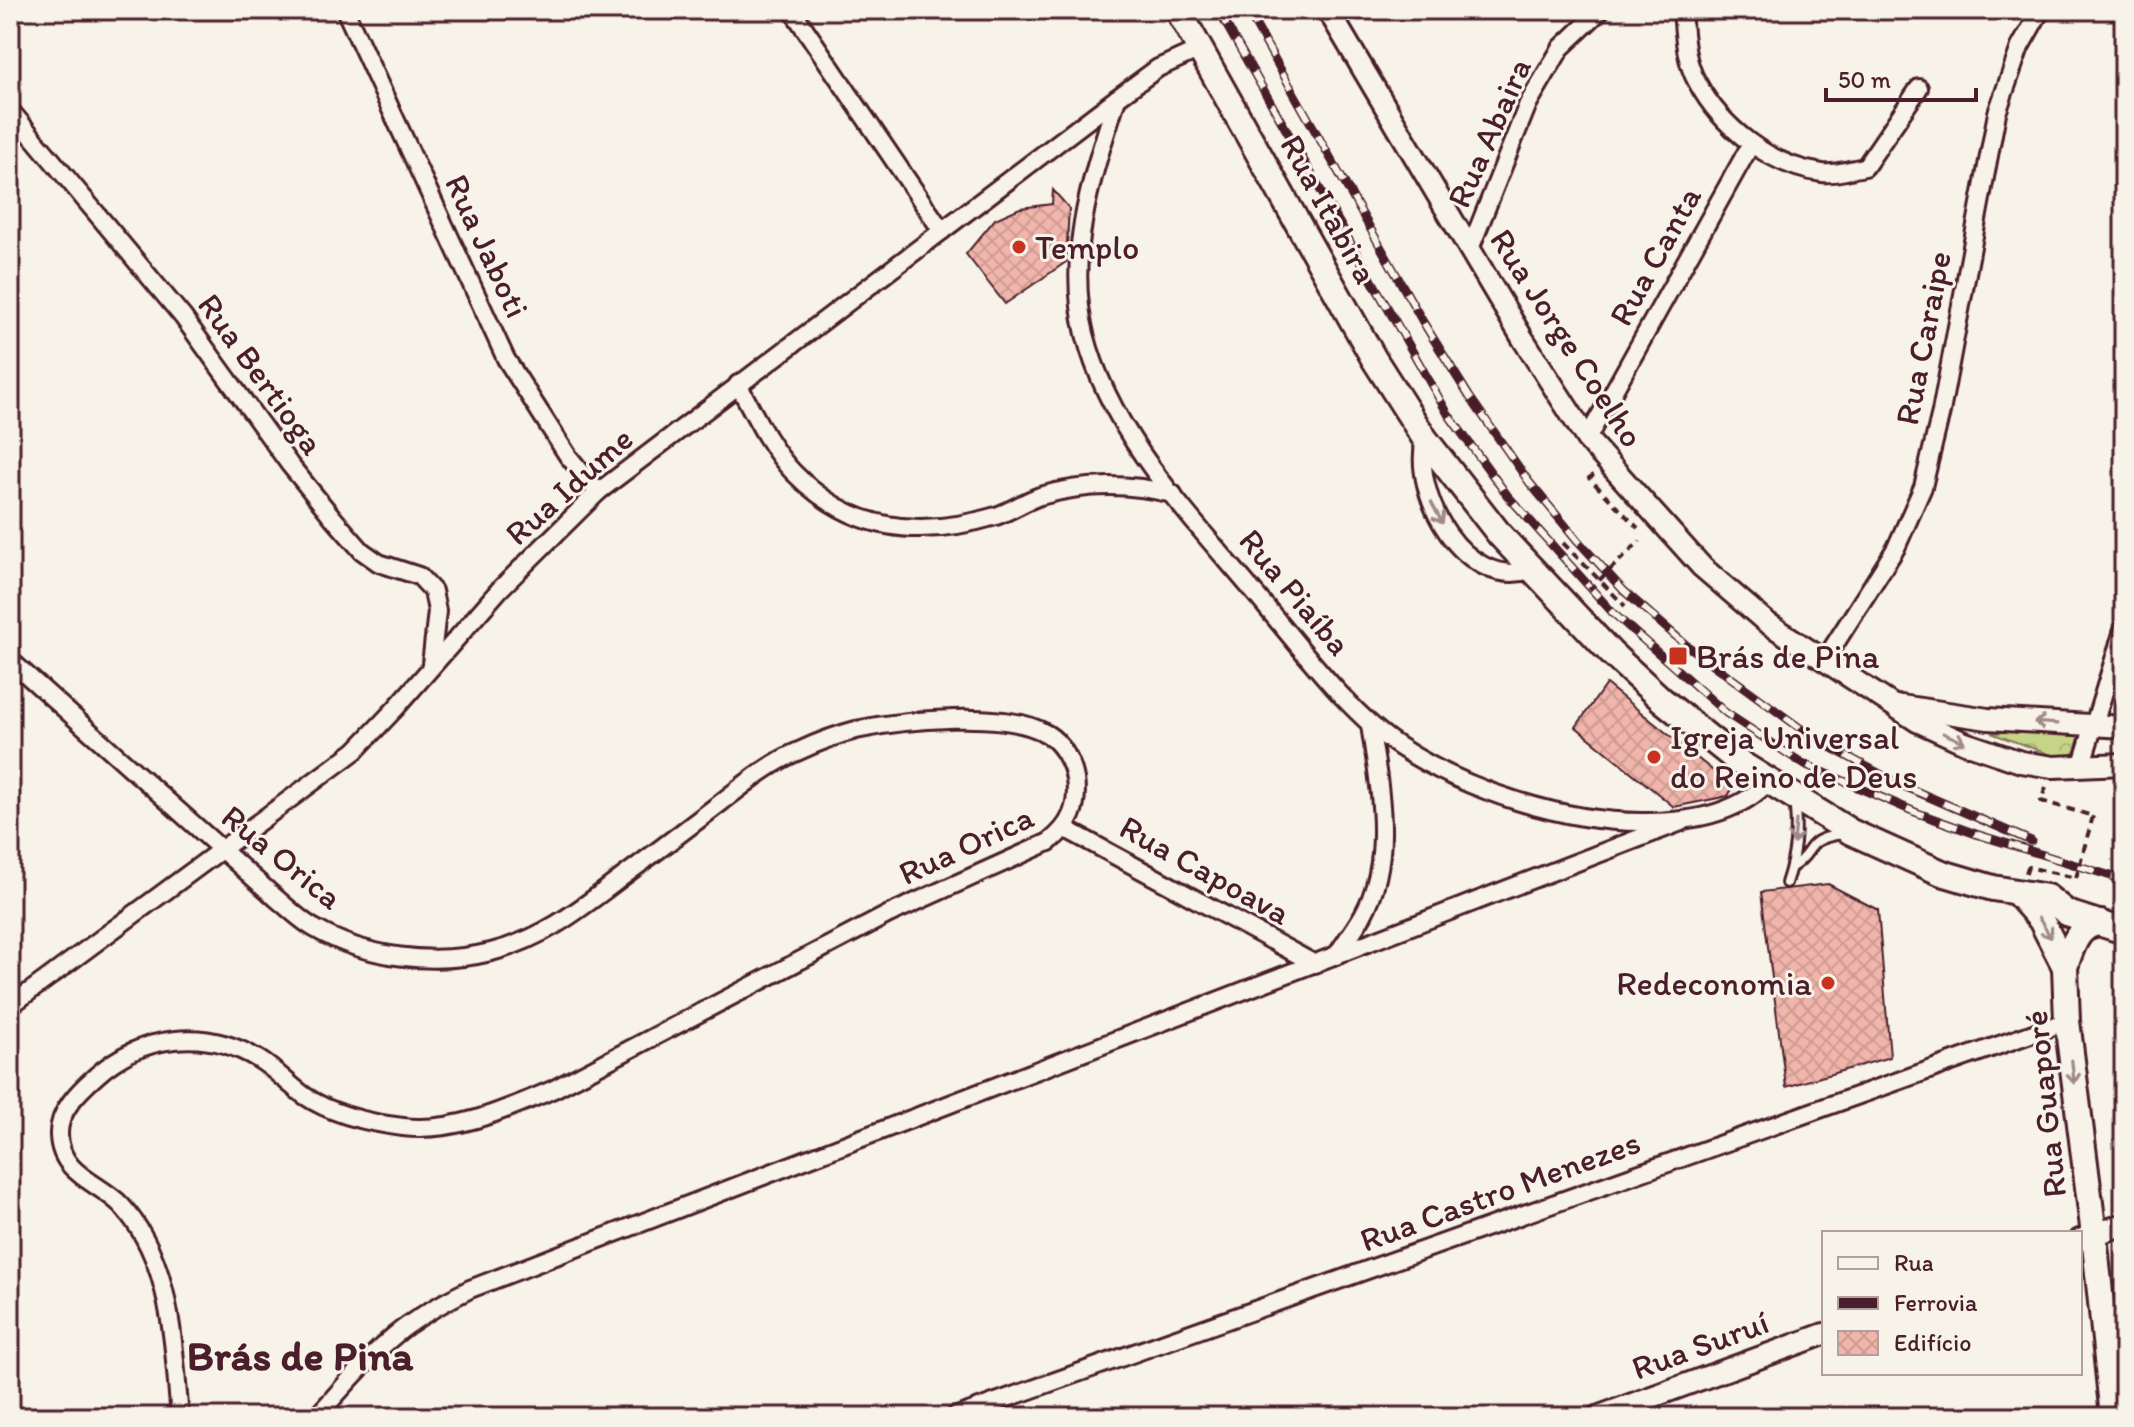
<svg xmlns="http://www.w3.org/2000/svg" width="2134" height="1427" viewBox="0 0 2134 1427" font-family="Itim,sans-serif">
<defs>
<pattern id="forest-crowns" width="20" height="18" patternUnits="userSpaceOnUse" patternTransform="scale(2)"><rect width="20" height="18" fill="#c6d488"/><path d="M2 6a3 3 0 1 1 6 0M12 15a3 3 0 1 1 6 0" fill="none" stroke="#acb676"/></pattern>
<pattern id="building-cross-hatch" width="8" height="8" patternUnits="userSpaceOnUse" patternTransform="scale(2)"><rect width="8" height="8" fill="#f0b5ab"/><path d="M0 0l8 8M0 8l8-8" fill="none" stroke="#cf9b93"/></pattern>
</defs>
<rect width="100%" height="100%" fill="#f7f3e8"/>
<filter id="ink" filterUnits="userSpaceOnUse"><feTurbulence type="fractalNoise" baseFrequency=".0125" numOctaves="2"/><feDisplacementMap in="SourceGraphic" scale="16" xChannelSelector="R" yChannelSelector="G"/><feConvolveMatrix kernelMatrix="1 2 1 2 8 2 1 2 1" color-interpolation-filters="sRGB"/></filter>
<g filter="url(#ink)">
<!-- forest -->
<path fill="url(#forest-crowns)" stroke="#887a5a" stroke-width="2" d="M2083,727L2071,762L1991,733Z"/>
<!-- building -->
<g fill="url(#building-cross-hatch)" stroke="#4a1f2b" stroke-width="2">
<path d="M1053,190L1069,208L1066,262L1005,304L966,254L995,219L1020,208L1052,204Z"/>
<path d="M1606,684L1733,787L1728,796L1674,807L1576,727Z"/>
<path d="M1828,884L1878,910L1890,1057L1786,1087L1761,892Z"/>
</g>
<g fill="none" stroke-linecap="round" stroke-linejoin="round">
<defs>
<g id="service">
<path d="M1792,867C1817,851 1802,840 1842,834"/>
<path d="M1786,883C1795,857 1798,828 1794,801"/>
</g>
<g id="minor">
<path d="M345,10L506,359L568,456L598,492"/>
<path d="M792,10L942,231"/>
<path d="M1682,10C1684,34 1685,61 1697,82C1721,127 1770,166 1822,173C1835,175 1852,169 1865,167L1919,88"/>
<path d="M1117,98C1093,174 1065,253 1085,334C1112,441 1199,525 1267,608C1305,653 1351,715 1400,747C1467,791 1566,823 1646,822C1688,822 1737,815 1768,782"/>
<path d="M10,110L183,317L290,465L334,519L362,551L379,563L419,576L433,591L437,611L431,665"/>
<path d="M1470,249L1528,104L1561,48L1601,10"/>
<path d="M738,384C754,414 770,448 793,472C851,532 919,539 996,516C1011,511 1025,501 1040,496C1084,483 1129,483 1173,494"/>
<path d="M1425,439C1411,495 1465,591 1531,570"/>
<path d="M1587,439L1751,144"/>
<path d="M10,660L276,898C288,908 301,921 314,928C365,958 434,966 491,952C543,939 579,910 621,878C655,853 689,827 723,801C746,783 772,762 799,751C816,743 837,735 856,730C902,720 1006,709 1047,734C1062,743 1072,762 1075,779C1079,807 1070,826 1049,842L889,914L554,1089C507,1109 455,1133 403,1127C370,1123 333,1115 305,1096C289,1085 275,1069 258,1059C205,1027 141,1035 96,1076C79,1091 58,1111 59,1135C60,1175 99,1182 121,1205C173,1261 173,1346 180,1417"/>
<path d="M1824,661L1896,548L1923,487L1941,412L1997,113L2020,47L2041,10"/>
<path d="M2081,767L2124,627"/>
<path d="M1066,829L1315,964"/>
<path d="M1336,956C1345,942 1355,929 1363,915C1395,857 1379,786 1370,725"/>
<path d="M10,1006L355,751L395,709L500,589L598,492L1117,98L1158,68L1200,49"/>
<path d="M316,1417C342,1389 366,1359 395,1335C418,1316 444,1302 470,1289L1681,822"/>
<path d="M954,1417L2067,1021"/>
</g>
<g id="tertiary">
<path d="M1328,10L1523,339L1587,439L1702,567L1766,622L1917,721L1965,743L2021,762L2053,767L2124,764"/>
<path d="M1901,706L1988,719L2124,727"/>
<path d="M2080,1240L2124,1224"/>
<path d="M1597,1417L1824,1334"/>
</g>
<g id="primary">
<path d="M1178,10L1374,359L1425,439L1500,535L1611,653L1662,700L1743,765L1851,832L1942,873L1993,888L2047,897L2067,913L2124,931"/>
<path d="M2018,894L2041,920L2065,967L2067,1021L2094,1235L2113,1417"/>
<path d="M2065,967C2071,949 2078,923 2101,923"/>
</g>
</defs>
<!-- service casing -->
<use href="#service" stroke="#4a1f2b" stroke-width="14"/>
<!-- minor casing -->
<use href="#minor" stroke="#4a1f2b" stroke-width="22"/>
<!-- tertiary casing -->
<use href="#tertiary" stroke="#4a1f2b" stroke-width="26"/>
<!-- primary casing -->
<use href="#primary" stroke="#4a1f2b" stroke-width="30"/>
<!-- path -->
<g stroke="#4a1f2b" stroke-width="4" stroke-dasharray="8 6" stroke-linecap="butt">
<path d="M1594,475L1589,478L1638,528"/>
<path d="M1563,543L1625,606"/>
<path d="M2046,787L2041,801L2093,816"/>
<path d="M2026,873L2028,867L2076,878"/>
</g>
<!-- service -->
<use href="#service" stroke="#f7f3e8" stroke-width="8"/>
<!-- minor -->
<use href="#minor" stroke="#f7f3e8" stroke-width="16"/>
<!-- tertiary -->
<use href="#tertiary" stroke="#f7f3e8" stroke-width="20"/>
<!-- primary -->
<use href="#primary" stroke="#f7f3e8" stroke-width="24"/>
<defs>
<g id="rail">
<path d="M1218,10L1448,414L1507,495L1613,613L1726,713L1802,763L1915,812L1976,834L2124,880"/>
<path d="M1247,10L1423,322L1469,396L1529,482L1578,541L1624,591L1686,645L1815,739L1897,783L2031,841"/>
</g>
</defs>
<!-- rail casing -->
<use href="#rail" stroke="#4a1f2b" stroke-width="9"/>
<!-- rail -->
<use href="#rail" stroke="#f7f3e8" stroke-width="6" stroke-dasharray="18" stroke-linecap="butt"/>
<!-- path-bridge -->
<g stroke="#4a1f2b" stroke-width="4" stroke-dasharray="8 6" stroke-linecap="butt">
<path d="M1589,590L1640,541"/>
<path d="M2076,878L2093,816"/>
</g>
</g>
<!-- one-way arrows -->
<defs><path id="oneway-shaft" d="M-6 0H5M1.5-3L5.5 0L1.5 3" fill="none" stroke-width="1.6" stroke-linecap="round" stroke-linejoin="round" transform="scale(2)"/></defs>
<g stroke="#a0898a">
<use href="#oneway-shaft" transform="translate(1437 513) rotate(62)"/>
<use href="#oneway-shaft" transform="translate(2046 723) rotate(-176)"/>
<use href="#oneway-shaft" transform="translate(1954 738) rotate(24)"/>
<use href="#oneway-shaft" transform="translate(1795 832) rotate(95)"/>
<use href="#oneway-shaft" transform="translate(2045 928) rotate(58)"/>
<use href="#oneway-shaft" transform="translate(2073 1072) rotate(84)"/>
</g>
</g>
<!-- markers -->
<g fill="#c8321e" stroke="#f7f3e8" stroke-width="3">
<circle cx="1019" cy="247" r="8"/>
<rect x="1668" y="646" width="20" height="20" rx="4"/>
<circle cx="1654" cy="757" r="8"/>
<circle cx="1828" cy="983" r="8"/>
</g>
<g text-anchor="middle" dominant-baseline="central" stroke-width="6" stroke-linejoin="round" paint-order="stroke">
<!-- street labels -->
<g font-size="34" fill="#4a1f2b" stroke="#f7f3e8">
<text transform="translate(1489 133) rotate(-66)">Rua Abaira</text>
<text transform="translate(1329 209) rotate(61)">Rua Itabira</text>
<text transform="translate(487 246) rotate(65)">Rua Jaboti</text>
<text transform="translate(1655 256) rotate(-61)">Rua Canta</text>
<text transform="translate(1567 338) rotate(57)">Rua Jorge Coelho</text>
<text transform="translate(1923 338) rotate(-79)">Rua Caraipe</text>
<text transform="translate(261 374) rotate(54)">Rua Bertioga</text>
<text transform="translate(569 486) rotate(-42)">Rua Idume</text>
<text transform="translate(1295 592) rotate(50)">Rua Piaíba</text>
<text transform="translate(966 845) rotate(-25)">Rua Orica</text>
<text transform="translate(282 857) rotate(39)">Rua Orica</text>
<text transform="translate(1205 870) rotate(29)">Rua Capoava</text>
<text transform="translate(2045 1104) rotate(-96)">Rua Guaporé</text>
<text transform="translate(1500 1191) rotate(-20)">Rua Castro Menezes</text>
<text transform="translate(1700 1345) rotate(-20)">Rua Suruí</text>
</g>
<!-- poi labels -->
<g font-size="34" fill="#4a1f2b" stroke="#f7f3e8" text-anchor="start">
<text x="1035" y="247">Templo</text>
<text x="1696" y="656">Brás de Pina</text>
<text x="1670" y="737">Igreja Universal<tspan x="1670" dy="39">do Reino de Deus</tspan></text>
<text x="1812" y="983" text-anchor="end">Redeconomia</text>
</g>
<!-- district labels -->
<g font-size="42" font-weight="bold" fill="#4a1f2b" stroke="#f7f3e8">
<text x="300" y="1355">Brás de Pina</text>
</g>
</g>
<!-- margin -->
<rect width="2134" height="1427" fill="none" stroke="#f7f3e8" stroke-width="40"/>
<rect x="20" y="20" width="2094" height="1387" fill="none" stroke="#4a1f2b" stroke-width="3" filter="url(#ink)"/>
<!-- legend -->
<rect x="1822" y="1231" width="260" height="144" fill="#f7f3e8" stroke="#b29e9c" stroke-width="2"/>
<rect x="1838" y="1257" width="40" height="12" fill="#f7f3e8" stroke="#b29e9c" stroke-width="2"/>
<text x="1894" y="1271" font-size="24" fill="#4a1f2b">Rua</text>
<rect x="1838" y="1297" width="40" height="12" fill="#4a1f2b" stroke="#b29e9c" stroke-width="2"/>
<text x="1894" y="1311" font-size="24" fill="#4a1f2b">Ferrovia</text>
<rect x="1838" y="1331" width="40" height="24" fill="url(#building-cross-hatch)" stroke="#b29e9c" stroke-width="2"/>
<text x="1894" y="1351" font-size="24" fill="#4a1f2b">Edifício</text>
<!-- scale -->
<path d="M1826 88v12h150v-12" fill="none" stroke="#4a1f2b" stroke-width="4"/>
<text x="1838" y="88" font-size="24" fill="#4a1f2b" stroke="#f7f3e8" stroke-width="6" paint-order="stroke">50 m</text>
</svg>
